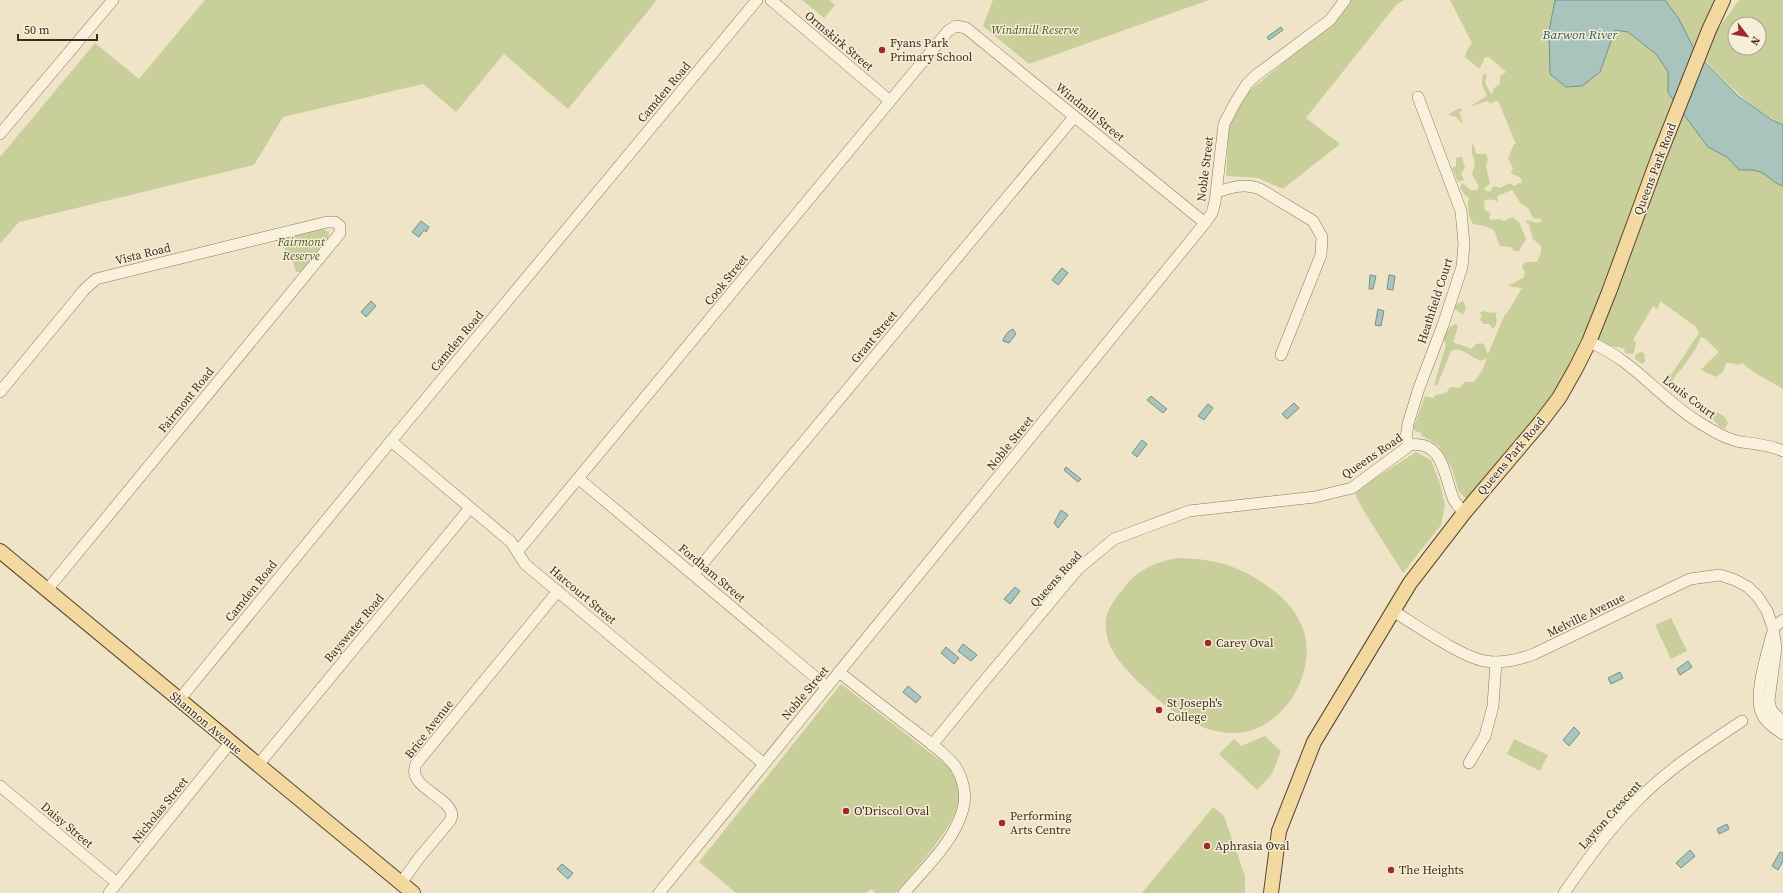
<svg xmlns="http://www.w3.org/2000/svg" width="1783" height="893" viewBox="0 0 1783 893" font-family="'Source Serif 4',serif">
<rect width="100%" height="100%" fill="#f0e4c8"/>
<!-- green -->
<g fill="#c9cf9b" fill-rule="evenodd">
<path d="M205,0H657L568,109L504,54L456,112L423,84L283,117L254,165L19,222L0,244V157L95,43L139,79Z"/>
<path d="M802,0H829L835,5L824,18Z"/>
<path d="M993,0H1209L1029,64L983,26Z"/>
<path d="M1349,0H1404L1396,5L1306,118L1340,144L1283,189L1258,178L1226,176L1229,127L1247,93L1297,51Z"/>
<path d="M1450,0H1555L1549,31L1550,74L1566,86L1600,72L1615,30L1628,32L1657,55L1668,72V92L1676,104L1708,147L1727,157L1739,170C1748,170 1756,169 1764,174C1771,178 1775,184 1783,186V389L1755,373L1742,363L1738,365L1732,363H1726L1723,372L1716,377L1701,370L1706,364L1719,352L1704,338L1701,337L1696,348L1681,370H1680L1671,382L1666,381L1665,379L1668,376V373L1671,375L1699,333L1696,327L1660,301L1658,309L1653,306L1633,340L1636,342L1634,353L1631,354L1625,353L1624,348L1593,344L1519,448L1466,499L1459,492L1452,469L1439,446L1421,435V433L1415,431L1413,427L1415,424L1425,396L1433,398L1436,395L1446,393L1450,387L1459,388L1465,382H1474L1482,371L1487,358L1481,361C1471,357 1461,346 1451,351L1438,383L1436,386L1434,385L1446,345L1443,337L1451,326L1456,324L1458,327L1453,342L1472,349C1475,344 1478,342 1484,344L1488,354L1505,314L1506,315L1522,288L1508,286L1523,278L1525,273L1522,267L1523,264L1526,262H1537L1541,252V246L1533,239L1529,225L1526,222L1527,220L1538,223L1542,221L1541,219L1533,218L1528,208L1520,203L1512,190L1497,196L1498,202C1493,199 1491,199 1484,200L1485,211H1488L1491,215L1489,217L1490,220L1499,219L1504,221L1512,217L1519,222L1526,239L1519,251H1514L1511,247L1500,246L1494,230L1484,226L1473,224C1469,219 1466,205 1469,198L1465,195L1460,188L1462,183L1471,190H1477L1479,187L1472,174L1475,163L1472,153V144L1474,146L1476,154H1486L1488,159L1486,166L1490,184L1484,188L1485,190L1490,192L1494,186L1500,188L1509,183L1515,186L1518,183H1522L1520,177L1512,174L1511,172L1513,168L1508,158L1514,144H1516L1498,101H1495L1491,104L1487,101L1469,107L1487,96L1482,85L1483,74L1487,75L1485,83L1492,95L1494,88L1500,84V76L1506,72L1489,57H1485L1480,68L1477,67L1465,57L1467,50L1472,43Z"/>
<path d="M1665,0H1717L1696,53L1679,19Z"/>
<path d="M1739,0H1783V125C1751,109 1727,84 1703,58C1711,37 1725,19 1739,0ZM1735,24H1759V48H1735Z"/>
<path d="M1459,108L1463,110L1459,112L1463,123L1461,122L1456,117L1448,115Z"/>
<path d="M1460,157H1462L1465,168L1461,174L1464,180L1458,182L1452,168L1456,166V158Z"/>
<path d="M322,229L329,232L328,239L301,272H296L294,265L283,247L278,245V242L282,239Z"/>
<path d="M1462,301L1464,302L1466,308L1463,315L1454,308L1456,305Z"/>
<path d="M1483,311L1492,313L1495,312C1497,319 1498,324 1493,329L1489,324H1483L1480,319L1482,315L1479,314Z"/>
<path d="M1640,352L1644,353L1645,362L1642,364L1635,359V355Z"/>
<path d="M1712,412C1720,413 1725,415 1728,423L1725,429L1720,427L1709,416Z"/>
<path d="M1416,452L1431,460L1440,483L1445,506L1441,525L1403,573L1362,508L1354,492Z"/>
<path d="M1179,558C1217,559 1244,567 1274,591C1286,600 1296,612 1302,626C1312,650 1305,680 1290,701C1246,760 1185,727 1143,686C1125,669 1103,648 1106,620C1107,609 1116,598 1123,589C1137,570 1156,561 1179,558Z"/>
<path d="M1671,618L1687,651L1671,659L1655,625Z"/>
<path d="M841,684L950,768C954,778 960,787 959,798C958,825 913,871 896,893H875L872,889L865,893H736L699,862Z"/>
<path d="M1265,736L1281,751L1272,774L1257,790L1219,754L1234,739L1241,746Z"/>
<path d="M1514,739L1548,755L1540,771L1507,754Z"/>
<path d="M1213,807L1224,816L1245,876V893H1142Z"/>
</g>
<!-- water -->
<g fill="#a9c4bc" stroke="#6f938a">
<path d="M1555,0H1665L1679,19L1696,53L1738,96L1772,120L1783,125V186C1775,184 1771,178 1764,174C1756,169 1748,170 1739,170L1727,157L1708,147L1676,104L1668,92V72L1657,55L1628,32L1615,30L1600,72L1582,86L1566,87L1550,74L1549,31Z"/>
<path d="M1281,27L1283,30L1269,40L1267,37Z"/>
<path d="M421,221L429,227L426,232L424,230L419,237L412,232Z"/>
<path d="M1062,268L1068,273L1058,285L1052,280Z"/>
<path d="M1370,275L1376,276L1373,289H1369Z"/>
<path d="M1389,275L1395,276L1393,290L1387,289Z"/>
<path d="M371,301L376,306L366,317L361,312Z"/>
<path d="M1378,309L1384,311L1381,326L1375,325Z"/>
<path d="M1013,329L1016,334L1009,343L1003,341C1004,336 1008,331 1013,329Z"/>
<path d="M1151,396L1167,409L1163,413L1147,400Z"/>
<path d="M1294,403L1299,408L1287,419L1282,414Z"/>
<path d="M1208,404L1213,408L1204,420L1198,416Z"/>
<path d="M1142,440L1147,444L1137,457L1132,453Z"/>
<path d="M1066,467L1081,479L1078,482L1064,470Z"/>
<path d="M1061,510L1068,515L1058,528L1054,523Z"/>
<path d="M1015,587L1020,591L1010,604L1004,599Z"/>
<path d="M963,644L977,655L971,661L958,651Z"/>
<path d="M946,647L959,658L954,664L941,653Z"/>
<path d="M1688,661L1692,667L1680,675L1677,669Z"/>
<path d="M1620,672L1623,678L1611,684L1608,678Z"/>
<path d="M908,686L921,697L916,703L903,692Z"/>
<path d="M1574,727L1580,733L1569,746L1563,740Z"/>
<path d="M1727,824L1729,829L1719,834L1717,829Z"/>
<path d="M1690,850L1695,856L1681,868L1676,863Z"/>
<path d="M1780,852L1783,853V861L1778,870L1772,866Z"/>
<path d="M562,864L573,873L568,879L557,869Z"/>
</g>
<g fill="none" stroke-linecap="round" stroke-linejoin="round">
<defs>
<g id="minor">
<path d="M771,0L890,101"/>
<path d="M0,134L113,0"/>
<path d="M1217,192C1232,187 1245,183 1260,189L1313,221L1322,237L1321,255L1281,355"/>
<path d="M1589,342C1633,359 1660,399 1700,423C1713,431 1726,439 1741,442C1756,444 1770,445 1783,451"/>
<path d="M0,392L84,290L96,279L327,222H335L340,226V233L336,238L47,590"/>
<path d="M391,441L511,542L525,564L764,764"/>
<path d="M1410,445L1406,438L1408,424L1419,388L1443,325L1462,267L1464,244L1461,211L1418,97"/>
<path d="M579,479L827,687"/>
<path d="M518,551L948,31L956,26L966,28L1205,223"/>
<path d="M694,574L1074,117"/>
<path d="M1393,611C1416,625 1461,657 1485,661C1502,664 1518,660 1534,654L1690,579L1720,575L1735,580L1748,587L1758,597L1767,611L1773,628L1776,648L1769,700L1771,710L1783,722"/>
<path d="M1773,628L1783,620"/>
<path d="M1772,634C1767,654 1753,696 1762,714C1766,723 1776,729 1783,734"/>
<path d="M839,672C863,691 887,710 911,728C926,740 943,751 955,766C963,778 967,795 963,809C954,842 925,868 904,893"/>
<path d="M179,700L391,441L757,0"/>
<path d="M932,745L981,685L1078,569L1114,539L1189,511L1315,497L1352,488L1410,445C1443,440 1444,475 1453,498C1455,503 1460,508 1464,513"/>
<path d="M1469,763L1485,736L1493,706L1496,662"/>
<path d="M258,765L470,508"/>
<path d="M0,786L117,883"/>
<path d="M401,883L419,858L450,821L452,816C451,796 406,788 416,764L558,591"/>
<path d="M109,893L230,743"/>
<path d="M659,893L1205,223L1212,213L1215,202L1224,124L1235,103L1247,84L1255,76L1330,20L1345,0"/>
<path d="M1564,893C1587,860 1610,828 1638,800C1668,769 1706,745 1742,721"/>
</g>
<g id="major">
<path d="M0,551L413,893"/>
<path d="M1271,893L1279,831L1314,742L1410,583L1464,513L1540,423L1559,398L1576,368L1589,342L1609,292L1659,156L1709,30L1723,0"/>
</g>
</defs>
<!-- minor casing -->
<use href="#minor" stroke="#8d765c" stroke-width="12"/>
<!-- major casing -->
<use href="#major" stroke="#5b4430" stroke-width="16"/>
<!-- minor -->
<use href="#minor" stroke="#faf1dc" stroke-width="11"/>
<!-- major -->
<use href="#major" stroke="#f3d9a0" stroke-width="14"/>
</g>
<!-- markers -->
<g fill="#9e2a2b" stroke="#f7eed8" stroke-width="1.5">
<circle cx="882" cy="50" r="4"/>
<circle cx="1208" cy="643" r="4"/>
<circle cx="1159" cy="710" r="4"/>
<circle cx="846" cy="811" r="4"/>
<circle cx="1002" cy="823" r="4"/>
<circle cx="1207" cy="846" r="4"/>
<circle cx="1391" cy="870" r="4"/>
</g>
<g text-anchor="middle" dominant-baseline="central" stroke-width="3" stroke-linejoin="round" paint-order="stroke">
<!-- park labels -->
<g font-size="12" font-style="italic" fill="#4d5a26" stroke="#f7eed8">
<text x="1035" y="30">Windmill Reserve</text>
<text x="301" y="242">Fairmont<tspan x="301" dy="14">Reserve</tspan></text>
</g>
<!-- street labels -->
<g font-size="12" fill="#3d2e20" stroke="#f7eed8">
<text transform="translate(839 41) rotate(40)">Ormskirk Street</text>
<text transform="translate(664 92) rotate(-50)">Camden Road</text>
<text transform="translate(1090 112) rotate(39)">Windmill Street</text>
<text transform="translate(1205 169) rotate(-83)">Noble Street</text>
<text transform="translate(1655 169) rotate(-69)">Queens Park Road</text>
<text transform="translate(143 254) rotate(-14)">Vista Road</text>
<text transform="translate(726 280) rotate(-51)">Cook Street</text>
<text transform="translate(1435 301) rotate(-72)">Heathfield Court</text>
<text transform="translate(874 337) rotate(-50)">Grant Street</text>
<text transform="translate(457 341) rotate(-50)">Camden Road</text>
<text transform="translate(1689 397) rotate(37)">Louis Court</text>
<text transform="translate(186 400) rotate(-51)">Fairmont Road</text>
<text transform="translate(1010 443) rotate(-51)">Noble Street</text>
<text transform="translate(1372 456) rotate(-34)">Queens Road</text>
<text transform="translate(1511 456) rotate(-50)">Queens Park Road</text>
<text transform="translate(712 573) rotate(40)">Fordham Street</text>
<text transform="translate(1056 579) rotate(-48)">Queens Road</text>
<text transform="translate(251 591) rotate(-51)">Camden Road</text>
<text transform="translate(583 595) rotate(40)">Harcourt Street</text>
<text transform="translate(1586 615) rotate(-26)">Melville Avenue</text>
<text transform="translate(354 628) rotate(-50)">Bayswater Road</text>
<text transform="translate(805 693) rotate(-50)">Noble Street</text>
<text transform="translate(206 723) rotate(40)">Shannon Avenue</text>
<text transform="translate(429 729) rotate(-52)">Brice Avenue</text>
<text transform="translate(160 810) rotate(-51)">Nicholas Street</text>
<text transform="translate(1610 815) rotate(-48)">Layton Crescent</text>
<text transform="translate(67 825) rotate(40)">Daisy Street</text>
</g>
<!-- poi labels -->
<g font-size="12" fill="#3d2e20" stroke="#f7eed8" text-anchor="start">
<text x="890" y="43">Fyans Park<tspan x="890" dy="14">Primary School</tspan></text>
<text x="1216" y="643">Carey Oval</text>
<text x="1167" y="703">St Joseph's<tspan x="1167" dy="14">College</tspan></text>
<text x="854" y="811">O'Driscol Oval</text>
<text x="1010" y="816">Performing<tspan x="1010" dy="14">Arts Centre</tspan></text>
<text x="1215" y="846">Aphrasia Oval</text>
<text x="1399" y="870">The Heights</text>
</g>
<!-- water labels -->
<g font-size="13" font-style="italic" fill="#2f5d5a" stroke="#f7eed8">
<text x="1580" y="34">Barwon River</text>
</g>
</g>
<!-- north arrow -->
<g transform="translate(1747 36) rotate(121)"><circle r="19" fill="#f7eed8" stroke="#ada18e"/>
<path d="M0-3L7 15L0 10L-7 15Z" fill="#9e2a2b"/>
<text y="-6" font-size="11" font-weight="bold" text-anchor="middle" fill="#3d2e20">N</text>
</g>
<!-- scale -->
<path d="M18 34v6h79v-6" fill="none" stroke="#3d2e20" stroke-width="2"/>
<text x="24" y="34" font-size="12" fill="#3d2e20" stroke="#f7eed8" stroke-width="3" paint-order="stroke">50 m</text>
</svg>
